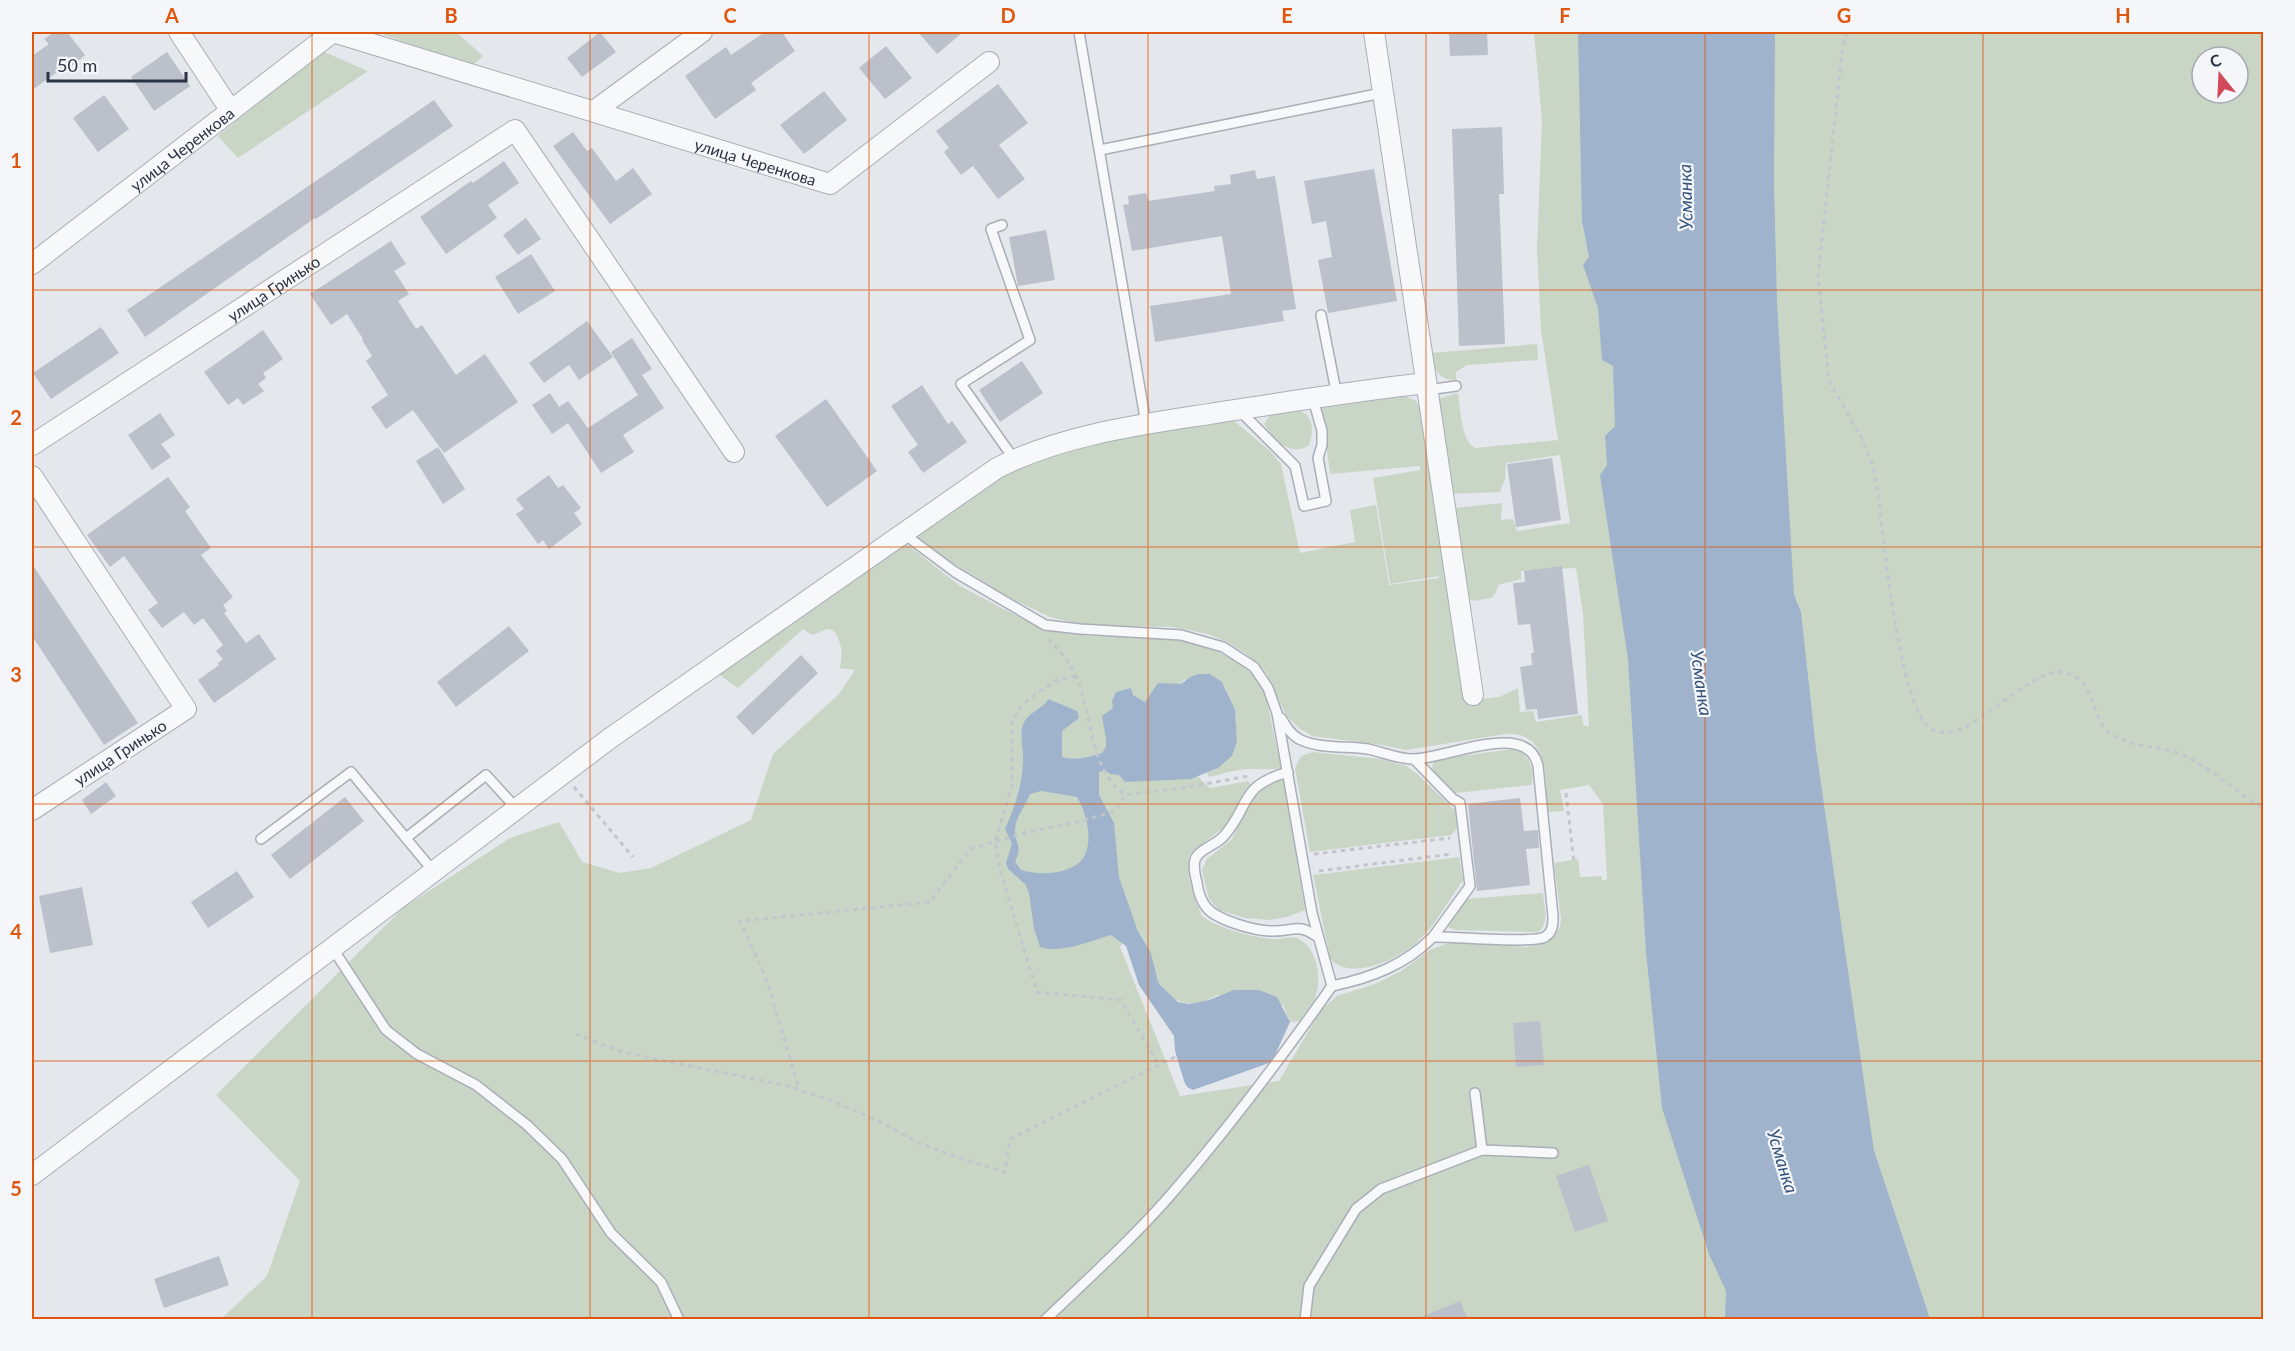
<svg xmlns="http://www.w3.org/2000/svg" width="2295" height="1351" viewBox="0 0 2295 1351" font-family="Lato,sans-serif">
<rect width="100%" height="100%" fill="#e4e7ec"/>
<!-- green -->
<g fill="#c9d6c5" fill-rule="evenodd">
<path d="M378,32H456L483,56L469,69Z"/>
<path d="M1534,32H2263V1319H221L267,1276L300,1181L216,1095L403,908L510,838L559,822L582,862L620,873L651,868L751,820L773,754L839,694L855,670L840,668C843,653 842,642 833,630L827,629L812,635L803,629L738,688L714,671L905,543L960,586L1042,629L1089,636L1146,637L1170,639L1201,644L1234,660L1254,675L1265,692L1281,768C1270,770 1264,769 1252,769C1238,768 1223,774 1209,777L1207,773L1218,768L1237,741L1235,710L1227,696L1226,688L1210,674L1184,680L1181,684H1158L1145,702L1133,695L1130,688L1114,697L1210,788L1248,781L1251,785L1224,827L1190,854C1184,874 1194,897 1202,916C1216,928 1253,937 1272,939C1280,940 1292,935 1299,939C1318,949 1322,980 1315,998C1312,1006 1304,1013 1300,1021L1290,1022L1283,1005L1217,995C1197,1008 1169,1006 1158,982C1154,973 1154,963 1151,954C1148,945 1140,934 1135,925L1120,947L1180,1096L1279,1081L1321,1010L1337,996L1375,984L1401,971L1430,950L1445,944L1461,942L1527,947L1545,943L1556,934L1560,927L1561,919L1554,863L1578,859L1580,877L1602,876V881L1607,879L1603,804L1589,785L1560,790L1564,811L1547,812C1545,781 1551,731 1505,734L1406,750L1382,745L1312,736L1299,728L1286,715L1265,671L1248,655L1227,642L1208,634L1172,627L1085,625L1050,617L1010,598L943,557L912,534L1004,474L1031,461L1106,441L1233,420L1270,451L1281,464L1300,553L1355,542L1350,510L1376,505L1389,585L1439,578V576L1390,584L1373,478L1420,470V466L1330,474L1322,408L1405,396L1416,401L1422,410L1474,700L1499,697L1518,688L1520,712L1533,711L1536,722L1581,715L1584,726H1589L1583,614L1576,568L1521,571V579L1498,585L1496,593L1491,598L1474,601L1464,596L1454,508L1502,503L1501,520L1513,519L1517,531L1570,523L1560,455L1506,463L1505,479L1500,492L1449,494L1438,399L1458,393C1461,409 1460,439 1475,448L1558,440L1541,330L1537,249L1542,120ZM2202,57H2238V93H2202Z"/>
<path d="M322,51L368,71L238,158L218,136Z"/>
<path d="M1537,344L1538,360L1467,365L1456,372V380C1437,380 1434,368 1431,353Z"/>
<path d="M1292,410C1313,410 1315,429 1309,445C1291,458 1274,439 1264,424L1269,416Z"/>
<path d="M1513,749C1530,754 1534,768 1532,785L1455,793L1432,769L1433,763L1438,759Z"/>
<path d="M1313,752L1380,759L1406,766L1416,773L1455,810L1457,829L1451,835L1310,852L1295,768L1301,756Z"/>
<path d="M1283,780L1305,910L1287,917L1269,920L1245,918L1219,910L1209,899L1202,870L1207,859L1232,839L1255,794L1266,785Z"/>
<path d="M1459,857L1463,880C1449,900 1433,929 1415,944C1396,960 1349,982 1330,958L1313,875Z"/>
<path d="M1543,893C1544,906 1550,923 1538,932L1455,930L1446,926L1467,899Z"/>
</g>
<!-- water -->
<g fill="#9fb4cc" fill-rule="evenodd">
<path d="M1578,32H1775L1774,184L1777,302L1794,595L1801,612L1816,749L1874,1151L1930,1319H1725L1726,1291L1709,1254L1662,1108L1646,952L1628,659L1600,475L1607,465L1605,436L1615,426L1613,366L1602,360L1598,308L1583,265L1589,257L1582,221Z"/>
<path d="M1199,674H1210L1222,682L1235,710L1237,741L1232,756L1218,768L1191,779L1125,782L1119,775L1110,774L1105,770L1099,772V795L1114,823L1119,877L1137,929L1151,953L1158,982L1161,986L1178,1002L1189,1004L1209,1000L1234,990H1259L1277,997L1290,1022L1275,1055L1269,1063L1193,1090L1187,1087L1184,1081L1175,1051L1174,1036L1139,985L1126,946L1111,935C1090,941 1062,954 1040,947L1034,928L1029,893L1025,884L1008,869L1006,863L1012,844L1005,829C1015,806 1022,787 1023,762C1024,751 1019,734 1023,725C1028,711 1043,710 1048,699L1077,711L1079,718L1062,731V757C1077,761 1088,757 1102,753L1106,747V739L1102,716L1113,708L1112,701L1116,692L1131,688L1133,695L1145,702L1158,683L1181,684L1190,677ZM1041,791L1077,797C1086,812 1093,838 1085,855C1075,875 1039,876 1021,870L1015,862C1023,845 1015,844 1015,830C1015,818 1026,805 1030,794Z"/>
</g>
<!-- building -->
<g fill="#bbc0ca">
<path d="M54,32H67L85,55L68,69L66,66L32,90V56L49,44L44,39Z"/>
<path d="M600,32L616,52L582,77L567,58Z"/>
<path d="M765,32H782L795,51L751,83L756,90L715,119L685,76L726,47L731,55Z"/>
<path d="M918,32H963L937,54Z"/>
<path d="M1449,32H1487L1488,55L1450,56Z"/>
<path d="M886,46L912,78L885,99L859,68Z"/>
<path d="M167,52L190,86L154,111L131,77Z"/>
<path d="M998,84L1028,123L999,145L1025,179L998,199L973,166L961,175L944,152L949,148L936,131Z"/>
<path d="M824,91L847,120L804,154L780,125Z"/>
<path d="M104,95L129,129L98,152L73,118Z"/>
<path d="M434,100L453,126L316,219L315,218L145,337L127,310Z"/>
<path d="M1502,127L1504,194H1499L1505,344L1459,346L1452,129Z"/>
<path d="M573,132L587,151L592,148L616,181L633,168L652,194L610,224L553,146Z"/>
<path d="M504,161L519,183L488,205L497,218L446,254L420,217L471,181L473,183Z"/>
<path d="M1374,169L1397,301L1328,313L1318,260L1332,257L1326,221L1312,224L1304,181Z"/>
<path d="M1255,170L1257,179L1275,176L1296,309L1282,311L1284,321L1155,342L1150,306L1231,294L1222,236L1132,251L1123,205L1129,204L1128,196L1146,193L1148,201L1215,191L1214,186L1231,184L1230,175Z"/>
<path d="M526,218L541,239L518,255L503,235Z"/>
<path d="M1046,230L1055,280L1018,286L1009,237Z"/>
<path d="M391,241L406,264L394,271L409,294L398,301L416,329L422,325L456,375L485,354L518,402L444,453L413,410L386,429L371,407L388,395L366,361L372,356L362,340L363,339L347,314L331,325L310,294Z"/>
<path d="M531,254L555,291L518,314L495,277Z"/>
<path d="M587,321L613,357L579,380L569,365L544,383L529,363Z"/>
<path d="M101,327L119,353L51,399L33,373Z"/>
<path d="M263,330L283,359L263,373L266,378L258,384L264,391L243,405L238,398L228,405L204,372Z"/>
<path d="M632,338L652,369L642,375L664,408L623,435L634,452L601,473L568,423L552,434L532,405L550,393L559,407L568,401L588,428L638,395L611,352Z"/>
<path d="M1022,361L1043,393L1000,422L979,390Z"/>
<path d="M922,385L948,424L952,421L967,442L923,473L908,452L918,445L891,406Z"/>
<path d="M826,399L877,471L827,507L775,436Z"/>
<path d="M160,413L175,435L161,444L171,457L152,470L128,435Z"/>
<path d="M438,447L465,489L443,504L416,461Z"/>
<path d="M1552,458L1561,520L1516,527L1507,464Z"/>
<path d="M549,475L558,488L563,485L581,508L574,513L582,524L549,549L543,540L538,544L516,514L524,509L516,499Z"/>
<path d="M168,477L190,507L185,511L211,548L201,555L233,597L223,605L227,611L224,613L246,643L259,634L276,659L214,703L198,680L219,665L218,663L223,659L216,651L223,645L203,618L194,625L184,612L162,628L148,610L158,603L124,556L110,567L87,535Z"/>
<path d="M32,564L138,723L104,745L32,636Z"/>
<path d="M1562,566L1578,714L1538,719L1537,709L1526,710L1520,667L1532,665L1531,653H1534L1530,624L1518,625L1513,583L1525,582L1524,571Z"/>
<path d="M509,626L529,651L456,707L437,682Z"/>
<path d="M801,655L818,673L753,735L736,717Z"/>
<path d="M106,782L116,796L91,814L82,800Z"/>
<path d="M345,797L364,821L290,879L271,855Z"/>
<path d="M1520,798L1524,831L1538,830L1539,848L1526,849L1530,885L1477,891L1468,804Z"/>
<path d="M237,871L254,897L208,928L191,902Z"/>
<path d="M82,887L93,945L50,953L39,896Z"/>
<path d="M1540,1021L1544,1065L1516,1067L1513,1023Z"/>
<path d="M1589,1165L1608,1221L1575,1232L1556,1176Z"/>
<path d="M219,1256L229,1285L164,1308L154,1279Z"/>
<path d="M1460,1301L1468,1320H1416V1319Z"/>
</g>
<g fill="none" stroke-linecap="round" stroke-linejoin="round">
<defs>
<g id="lane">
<path d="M1079,32L1146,424"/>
<path d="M1100,150L1382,93"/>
<path d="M1002,225L991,229L1030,340L961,384L1014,459"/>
<path d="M1321,315L1337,396"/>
<path d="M1427,390L1456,386"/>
<path d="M1240,411L1295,466L1304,506L1326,501L1318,458L1322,445V431L1313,399"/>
<path d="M904,534L955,572L1045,625L1080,629L1181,635L1223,647L1254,667L1268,688L1277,713L1312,913L1332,986C1284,1054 1234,1121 1180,1184C1139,1233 1091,1276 1045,1320"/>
<path d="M1281,718C1286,726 1290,734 1299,739C1319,749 1345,746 1368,749C1382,752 1398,759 1413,759C1444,760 1528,718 1538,766L1553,916C1553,924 1553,932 1545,937C1533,944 1453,936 1433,937C1405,965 1371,978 1332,986"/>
<path d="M1414,759L1453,799L1460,803L1470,886L1433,937"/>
<path d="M1288,772C1237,787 1252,805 1223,837C1215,845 1203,848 1197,856C1192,862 1195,875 1197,883C1198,891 1201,901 1207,908C1217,920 1255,931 1271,931C1294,932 1296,922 1318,937"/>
<path d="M406,838L486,775L517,809"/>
<path d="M261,839L351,772L434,872"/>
<path d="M333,949L386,1030L417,1054L476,1085L527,1125L562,1159L611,1233L661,1282L679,1320"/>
<path d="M1475,1093L1482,1150"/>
<path d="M1305,1320L1309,1286L1356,1209L1381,1189L1482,1150L1553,1153"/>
</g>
<g id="street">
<path d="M179,32L231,111"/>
<path id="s1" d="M333,32L830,184L989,62"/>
<path d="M1374,32L1473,695"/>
<path d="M594,111L702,32"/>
<path id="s2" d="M32,264L333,32"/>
<path id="s3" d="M32,445L515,130L734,452"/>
<path d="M32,476L186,709L32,810"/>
<path d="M32,1175L609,739L997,468C1062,435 1138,425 1209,414C1281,403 1354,391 1426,383"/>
</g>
</defs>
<!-- lane casing -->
<use href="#lane" stroke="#a9aeb7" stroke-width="12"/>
<!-- street casing -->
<use href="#street" stroke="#a9aeb7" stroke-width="22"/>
<!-- path -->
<g stroke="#c2c5cb" stroke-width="3" stroke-dasharray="4.5 4.5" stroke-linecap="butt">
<path d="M1847,32L1843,44L1818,276L1829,381L1860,435L1871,459L1877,485C1883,530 1898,705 1930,728C1950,742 1975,721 1991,710C2008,699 2042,669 2062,672C2098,678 2088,717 2110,733C2130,748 2154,745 2175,752C2206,763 2236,792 2264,809"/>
<path d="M1048,639C1060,651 1069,661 1076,676C1093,715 1088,767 1125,795L1189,787L1248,776"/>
<path d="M1076,676L1055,681L1029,699L1020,708L1012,722V786L995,842L1000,870L1037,992L1121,1000L1159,1065"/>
<path d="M574,787L633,857"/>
<path d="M1566,793L1574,863"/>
<path d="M1314,854L1450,838"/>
<path d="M1319,871L1452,854"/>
<path d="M576,1034L622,1052L788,1086L835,1102L878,1121L919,1143L959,1158L1005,1172L1010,1139L1177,1056"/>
<path d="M798,1085L766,978L740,921L930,902L970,849L1028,832L1077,822L1115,811L1125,795"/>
</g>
<!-- lane -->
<use href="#lane" stroke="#f7f8fa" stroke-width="9"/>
<!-- street -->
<use href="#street" stroke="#f7f8fa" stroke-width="20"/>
</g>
<!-- grid -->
<path fill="none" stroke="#df570f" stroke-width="1.5" stroke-opacity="0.55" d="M312,32V1320M590,32V1320M869,32V1320M1148,32V1320M1426,32V1320M1705,32V1320M1983,32V1320M32,290H2264M32,547H2264M32,804H2264M32,1061H2264"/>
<g text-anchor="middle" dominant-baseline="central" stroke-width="4.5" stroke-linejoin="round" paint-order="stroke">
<!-- street labels -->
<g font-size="16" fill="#2b3445" stroke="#f4f6f9">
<text stroke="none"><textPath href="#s2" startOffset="189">улица Черенкова</textPath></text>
<text stroke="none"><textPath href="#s1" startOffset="442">улица Черенкова</textPath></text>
<text stroke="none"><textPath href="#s3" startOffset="288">улица Гринько</textPath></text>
<text transform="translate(120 752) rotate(-33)">улица Гринько</text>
</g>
<!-- water labels -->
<g font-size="18" font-style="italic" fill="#34527a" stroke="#f4f6f9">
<text transform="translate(1685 197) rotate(-91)">Усманка</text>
<text transform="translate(1702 683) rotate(82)">Усманка</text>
<text transform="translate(1783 1161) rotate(73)">Усманка</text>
</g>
</g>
<!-- border -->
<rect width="2295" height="1351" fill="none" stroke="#f4f6f9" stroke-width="66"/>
<!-- north arrow -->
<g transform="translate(2220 75) rotate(342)"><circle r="28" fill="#f4f6f9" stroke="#a4a8b1" stroke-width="1.5"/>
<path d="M0-4.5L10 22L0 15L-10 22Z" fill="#d1495b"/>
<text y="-9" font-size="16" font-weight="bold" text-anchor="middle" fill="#2b3445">С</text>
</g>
<!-- scale -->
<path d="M48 72v9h138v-9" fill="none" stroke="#2b3445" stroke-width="3"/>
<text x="57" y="72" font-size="18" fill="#2b3445" stroke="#f4f6f9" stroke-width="4.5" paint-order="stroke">50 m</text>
<rect x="33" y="33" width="2229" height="1285" fill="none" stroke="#df570f" stroke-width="2"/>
<g font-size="20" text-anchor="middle" font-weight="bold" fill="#df570f">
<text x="172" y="23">A</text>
<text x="451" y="23">B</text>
<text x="730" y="23">C</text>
<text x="1008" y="23">D</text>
<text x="1287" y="23">E</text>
<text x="1565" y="23">F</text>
<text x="1844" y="23">G</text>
<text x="2123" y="23">H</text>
<text x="16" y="168">1</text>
<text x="16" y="425">2</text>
<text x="16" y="682">3</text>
<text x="16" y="939">4</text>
<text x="16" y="1196">5</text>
</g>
</svg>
